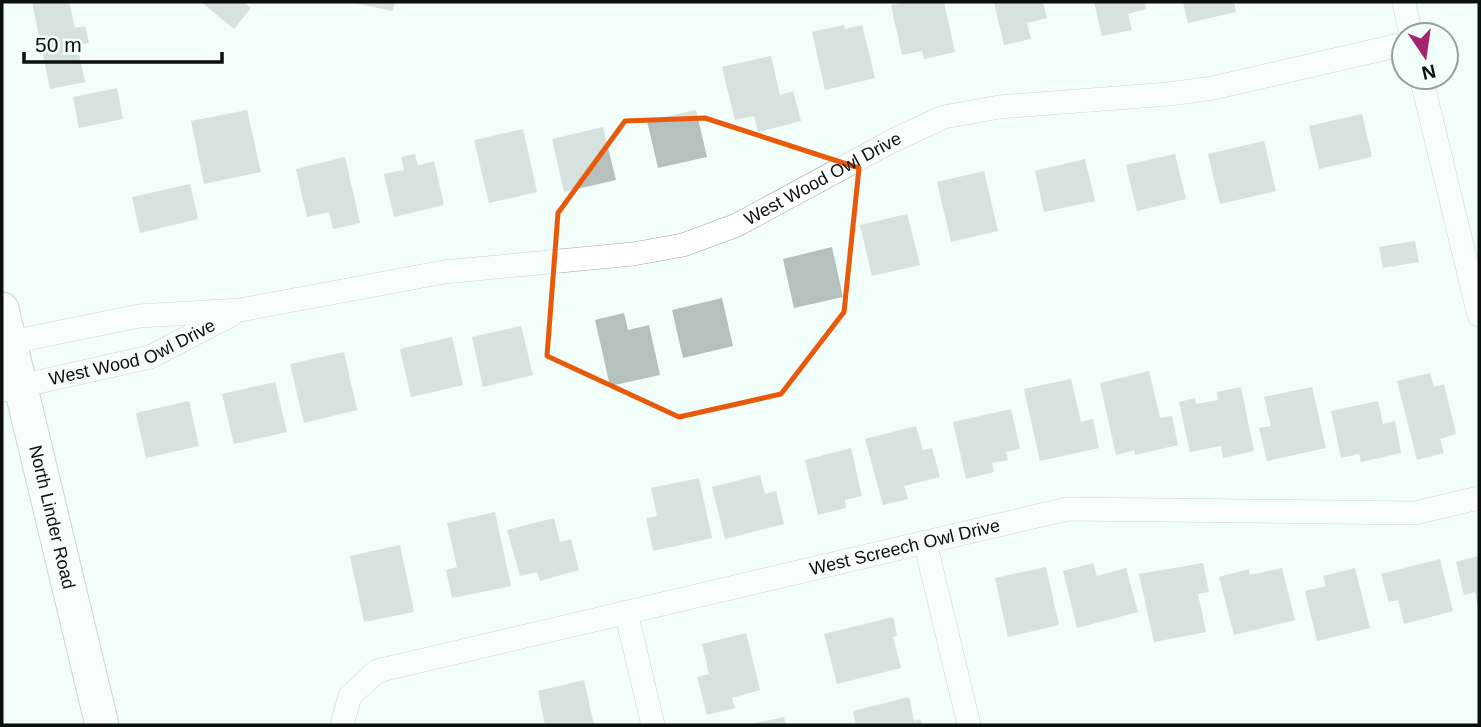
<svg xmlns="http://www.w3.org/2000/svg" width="1481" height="727" viewBox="0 0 1481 727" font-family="Helvetica,sans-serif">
<rect width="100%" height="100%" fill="#f1fef9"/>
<!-- building -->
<g fill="#b4c1bc">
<path d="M32,2H69L75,28L85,26L89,43L77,45L85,82L50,89Z"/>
<path d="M201,2H243L251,8L234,29Z"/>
<path d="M349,2H395L393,11Z"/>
<path d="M906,2H944L955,52L924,59L922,51L902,55L891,5Z"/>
<path d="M994,2H1043L1047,18L1027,23L1031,39L1004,45Z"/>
<path d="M1094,2H1145L1146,9L1128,14L1132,30L1102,36Z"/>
<path d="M1183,2H1234L1236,12L1188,23Z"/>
<path d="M844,25L845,29L862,25L875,78L825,90L812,32Z"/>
<path d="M771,56L780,95L793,91L801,121L758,132L754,116L735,120L722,67Z"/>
<path d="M117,88L123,119L79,128L73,97Z"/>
<path d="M247,110L261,172L204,184L191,121Z"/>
<path d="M696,110L707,157L658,168L647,121Z"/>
<path d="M1362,114L1372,157L1319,169L1309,126Z"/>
<path d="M603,127L616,180L564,192L552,139Z"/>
<path d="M523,129L537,192L489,203L474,140Z"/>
<path d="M1264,141L1276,191L1220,204L1208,154Z"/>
<path d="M415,154L418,166L434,161L444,205L394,217L384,174L404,170L401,157Z"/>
<path d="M1175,154L1186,199L1137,211L1126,165Z"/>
<path d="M345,157L360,223L333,229L329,212L307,217L296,169Z"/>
<path d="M1085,159L1095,201L1044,212L1035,171Z"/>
<path d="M984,171L998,231L951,242L937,182Z"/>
<path d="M190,184L198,219L140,233L132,197Z"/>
<path d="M907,214L920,265L872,276L860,225Z"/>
<path d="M1415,241L1419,262L1383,268L1379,247Z"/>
<path d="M832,247L843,297L794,308L783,259Z"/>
<path d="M722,298L733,346L683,358L672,310Z"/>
<path d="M624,313L628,330L649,325L660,375L610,386L595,320Z"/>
<path d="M521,326L533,375L483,387L472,337Z"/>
<path d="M452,337L463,385L411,397L400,349Z"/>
<path d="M344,352L357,410L304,423L290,364Z"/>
<path d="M1149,371L1160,418L1172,416L1178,445L1135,455L1134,450L1116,455L1100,383Z"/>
<path d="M1430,373L1434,387L1444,384L1456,434L1440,439L1444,453L1417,460L1397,381Z"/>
<path d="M1071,379L1081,422L1093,419L1099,448L1040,461L1024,389Z"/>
<path d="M275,382L287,432L234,444L222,394Z"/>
<path d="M1241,387L1254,451L1223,458L1221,446L1190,452L1179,402L1195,398L1196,404L1218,400L1217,392Z"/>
<path d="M1312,387L1326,448L1267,461L1259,428L1271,426L1264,397Z"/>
<path d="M189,401L199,446L146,458L136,413Z"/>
<path d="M1378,401L1383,424L1395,421L1401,453L1361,462L1359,454L1341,458L1331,411Z"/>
<path d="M1011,409L1020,449L1006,452L1008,460L992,463L994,472L966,479L953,422Z"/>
<path d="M916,426L923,450L932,448L940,477L904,486L908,499L883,505L865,439Z"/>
<path d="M851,448L862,496L845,500L846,508L818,515L805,460Z"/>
<path d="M760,475L765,494L776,491L784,524L725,539L712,487Z"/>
<path d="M699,478L712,538L653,551L646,518L657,516L651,488Z"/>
<path d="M495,512L511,586L452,598L446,570L457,567L447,523Z"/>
<path d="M554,518L560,542L571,539L579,570L540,581L537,572L520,576L507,530Z"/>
<path d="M400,545L414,612L364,622L350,556Z"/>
<path d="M1479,556V607H1478L1475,592L1464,595L1456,562Z"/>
<path d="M1440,559L1453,611L1404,624L1398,600L1389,602L1381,574Z"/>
<path d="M1093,563L1097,576L1126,568L1138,612L1077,628L1063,571Z"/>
<path d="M1203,563L1209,592L1198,594L1206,632L1154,642L1139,574Z"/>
<path d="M1046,567L1059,625L1008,637L995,578Z"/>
<path d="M1282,568L1295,620L1234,635L1219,577L1249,569L1250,575Z"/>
<path d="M1355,568L1370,628L1317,641L1305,591L1326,586L1323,576Z"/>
<path d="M893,617L897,636L893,637L901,668L837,684L824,634Z"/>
<path d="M746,633L760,690L732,698L735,708L707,715L697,677L709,674L702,644Z"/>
<path d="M584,680L594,725H545L538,691Z"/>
<path d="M909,697L914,721L920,719L922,725H856L853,711Z"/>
<path d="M784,717L786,725H751V724Z"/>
</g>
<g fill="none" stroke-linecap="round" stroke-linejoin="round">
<defs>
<g id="street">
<path d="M1404,2L1411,35"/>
<path d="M1421,77L1479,315"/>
<path id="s1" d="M11,342L139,316L240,310L444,272L633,254L683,245L737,225L894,140L944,117L999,107L1169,94L1213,88L1404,44"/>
<path id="s2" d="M2,390L150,357L231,315"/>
<path d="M925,542L969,725"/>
<path d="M626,612L653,725"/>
<path id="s3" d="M342,725L350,696L377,671L1067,509L1415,513L1479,498"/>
</g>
<g id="secondary">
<path id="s4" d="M2,309L102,725"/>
</g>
</defs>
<!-- street casing -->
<use href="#street" stroke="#9aa6a1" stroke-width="24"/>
<!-- secondary casing -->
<use href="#secondary" stroke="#9aa6a1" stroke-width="35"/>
<!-- street -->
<use href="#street" stroke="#fff" stroke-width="23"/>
<!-- secondary -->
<use href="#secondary" stroke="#fff" stroke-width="33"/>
</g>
<!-- marked area -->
<path d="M0 0H1481V727H0ZM705,118L859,168L844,312L781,394L679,417L547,356L558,213L625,121Z" fill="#f1fef9" fill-opacity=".55" fill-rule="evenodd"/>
<path fill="none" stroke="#e8590c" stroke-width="5" stroke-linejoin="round" d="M705,118L859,168L844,312L781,394L679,417L547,356L558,213L625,121Z"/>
<g text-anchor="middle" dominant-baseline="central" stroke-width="7" stroke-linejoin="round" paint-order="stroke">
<!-- street labels -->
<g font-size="18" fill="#0b0f0e" stroke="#f1fef9">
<text stroke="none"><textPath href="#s1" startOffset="835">West Wood Owl Drive</textPath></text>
<text stroke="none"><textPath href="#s2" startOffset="136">West Wood Owl Drive</textPath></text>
<text stroke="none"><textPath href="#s4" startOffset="214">North Linder Road</textPath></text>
<text stroke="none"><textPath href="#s3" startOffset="609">West Screech Owl Drive</textPath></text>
</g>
</g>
<!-- border -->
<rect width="1481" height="727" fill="none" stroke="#0b0f0e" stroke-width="7"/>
<!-- north arrow -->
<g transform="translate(1425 56) rotate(167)"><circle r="33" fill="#f1fef9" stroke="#959e9b" stroke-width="2"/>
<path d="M0-5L12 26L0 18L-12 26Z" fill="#a52371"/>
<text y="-10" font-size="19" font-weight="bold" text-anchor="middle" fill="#0b0f0e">N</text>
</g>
<!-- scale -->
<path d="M24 52v10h198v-10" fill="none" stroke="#0b0f0e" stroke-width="3.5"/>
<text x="35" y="52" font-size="21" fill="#0b0f0e" stroke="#f1fef9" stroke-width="5" paint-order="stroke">50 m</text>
</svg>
